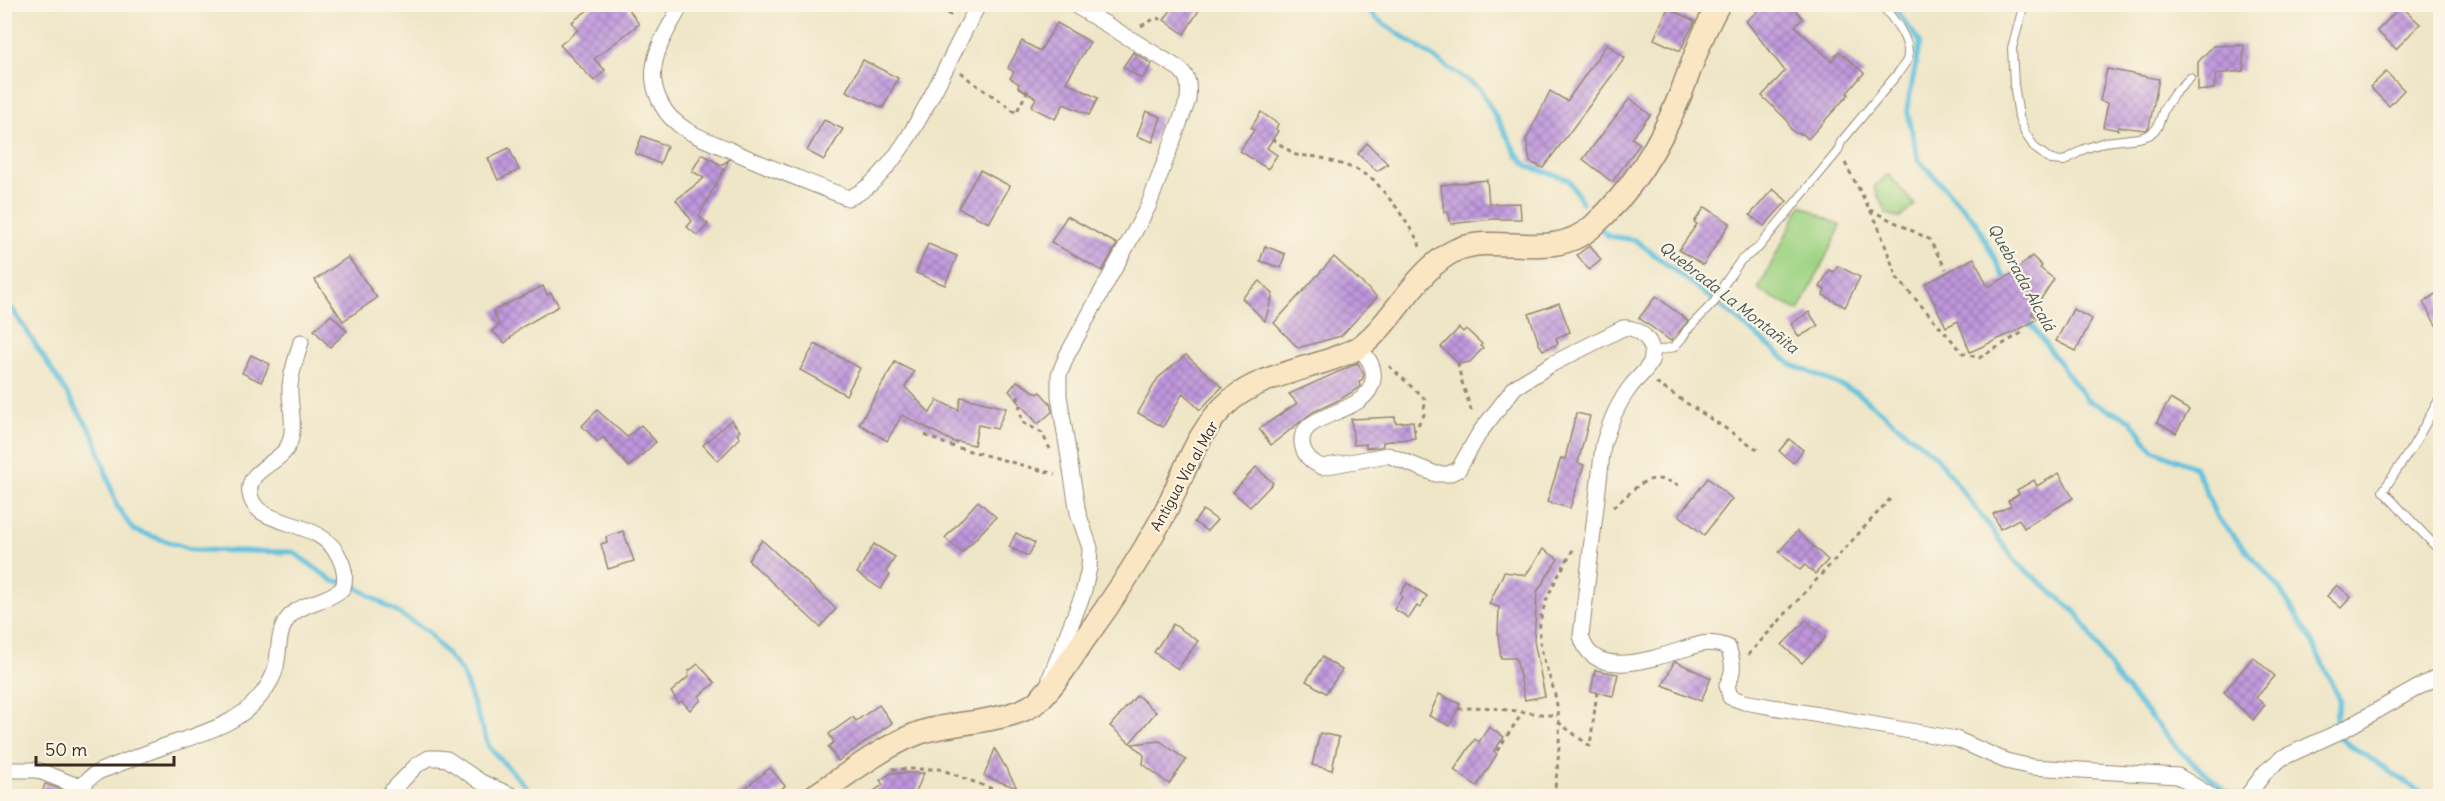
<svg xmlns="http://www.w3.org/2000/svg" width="2445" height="801" viewBox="0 0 2445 801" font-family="Delius,sans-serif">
<defs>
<pattern id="building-cross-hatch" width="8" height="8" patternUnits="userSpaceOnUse" patternTransform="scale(1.5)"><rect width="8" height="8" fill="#bf97dd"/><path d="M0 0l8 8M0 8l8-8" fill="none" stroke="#9c7bb3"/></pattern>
</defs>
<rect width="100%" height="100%" fill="#fcf5e5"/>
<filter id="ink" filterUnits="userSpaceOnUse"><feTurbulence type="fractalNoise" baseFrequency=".0167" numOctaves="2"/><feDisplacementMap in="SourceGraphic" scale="12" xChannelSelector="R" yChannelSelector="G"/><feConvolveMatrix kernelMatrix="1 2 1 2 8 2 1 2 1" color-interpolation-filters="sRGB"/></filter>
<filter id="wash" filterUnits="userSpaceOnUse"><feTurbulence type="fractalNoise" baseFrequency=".008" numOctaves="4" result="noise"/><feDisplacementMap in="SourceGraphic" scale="24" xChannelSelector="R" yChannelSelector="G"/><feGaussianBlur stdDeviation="1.35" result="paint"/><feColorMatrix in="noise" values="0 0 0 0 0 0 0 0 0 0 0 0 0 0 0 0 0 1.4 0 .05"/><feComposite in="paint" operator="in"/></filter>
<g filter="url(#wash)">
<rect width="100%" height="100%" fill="#efe6c8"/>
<!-- green -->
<g fill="#9ed383" stroke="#6c7e50" stroke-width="1.5">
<path d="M1888,174L1915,205L1900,218L1886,214L1874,187Z"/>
<path d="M1801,205L1841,226L1799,311L1758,290Z"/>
</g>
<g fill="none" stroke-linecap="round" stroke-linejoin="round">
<!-- stream -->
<g stroke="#5fc1dd" stroke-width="5">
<path d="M1362,4L1377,19L1480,89L1517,154L1529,167L1568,179L1582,202"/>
<path d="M1891,4L1920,42L1907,109L1918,159L1976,222L2007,283"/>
<path d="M1600,228L1608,236L1635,240L1715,301L1791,364L1856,392L1936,456L2017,563L2078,614L2115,676L2183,754L2225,791L2240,796"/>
<path d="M4,305L12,308L94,436L117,506L133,530L193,550L293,552L333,581L342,582"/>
<path d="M2026,318L2087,400L2131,420L2153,450L2196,468L2216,516L2277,585L2310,638L2340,700L2336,717L2337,728"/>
<path d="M353,585L427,631L462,672L489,747L535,796"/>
<path d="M2339,738L2427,796"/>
</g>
</g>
<g id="blocks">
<!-- building -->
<g fill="url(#building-cross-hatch)">
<path d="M596,4H625L639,24L594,59L605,70L594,81L560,45L578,30L572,22Z"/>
<path d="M1175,4H1203L1184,34L1164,20Z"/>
<path d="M1766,4H1791L1803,19L1795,26L1831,61L1839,51L1864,73L1847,93L1849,94L1808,139L1803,134L1795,133L1790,128L1787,120L1762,96L1785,71L1746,21Z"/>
<path d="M2401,6L2420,24L2396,49L2377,31Z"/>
<path d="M1668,8L1695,21L1680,51L1654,39Z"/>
<path d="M1057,23L1090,42L1066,82L1098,98L1089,115L1064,104L1055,119L1031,107L1036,98L1018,87L1019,84L1010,78L1014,72L1008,68L1022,41L1040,51Z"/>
<path d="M1607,44L1625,58L1543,168L1530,162L1526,140L1550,91L1567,101Z"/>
<path d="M2244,45L2243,71L2216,74L2214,89L2198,91V62L2213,46Z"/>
<path d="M1133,52L1152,64L1142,79L1123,67Z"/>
<path d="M863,60L898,78L883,108L846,91Z"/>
<path d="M2107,69L2159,79L2149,127L2146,130L2119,127L2118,130L2103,127L2108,103L2100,101Z"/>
<path d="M2386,72L2404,90L2389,106L2370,87Z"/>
<path d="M1630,98L1650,115L1632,138L1640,144L1612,182L1583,159Z"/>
<path d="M1146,111L1161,117L1153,142L1137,136Z"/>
<path d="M1261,112L1278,124L1276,129L1278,131L1267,148L1277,155L1268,169L1240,151L1254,130L1251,128Z"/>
<path d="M824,120L843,129L824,160L807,151Z"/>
<path d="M642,136L667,146L660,164L635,153Z"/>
<path d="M1367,143L1388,164L1377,171L1358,154Z"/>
<path d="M509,148L519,170L498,180L488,158Z"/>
<path d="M702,154L721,165L729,160L699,216L708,224L698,236L687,227L692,221L676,200L704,178L692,171Z"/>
<path d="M980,170L1010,186L989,223L958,208Z"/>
<path d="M1487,180L1489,204L1520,203L1521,219H1493L1451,224L1448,211L1444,212L1441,185Z"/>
<path d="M1773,189L1787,201L1764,226L1750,215Z"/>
<path d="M1705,207L1730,223L1703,265L1679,250L1697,224L1694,222Z"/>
<path d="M1067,216L1117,244L1102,271L1051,242Z"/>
<path d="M928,244L957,256L945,285L916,273Z"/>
<path d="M1590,245L1601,260L1589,270L1577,255Z"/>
<path d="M1265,246L1285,254L1281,268L1260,261Z"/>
<path d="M2032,256L2042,266L2040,268L2054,279L2031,314L2039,318L2018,330L1970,352L1958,321L1946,327L1925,284L1974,258L1988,287L2010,275Z"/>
<path d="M348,257L377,298L343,321L315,280Z"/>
<path d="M1334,257L1377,297L1341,336L1298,348L1274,323Z"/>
<path d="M1838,266L1860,277L1845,307L1823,295L1825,290L1820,287L1829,270L1834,272Z"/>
<path d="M1260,281L1273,294L1265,321L1242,298Z"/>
<path d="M543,286L547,295L551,293L559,306L522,327L505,343L492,331L499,324L493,311Z"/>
<path d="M2440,291V332L2423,302Z"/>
<path d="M1656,296L1688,321L1671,341L1639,318Z"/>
<path d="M1559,303L1570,332L1556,338L1558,344L1543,350L1539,344L1529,314Z"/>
<path d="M2073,309L2092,319L2076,351L2056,341Z"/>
<path d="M1809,312L1818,326L1799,337L1791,324Z"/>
<path d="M331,315L347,331L330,347L314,330Z"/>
<path d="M1459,328L1463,332L1466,329L1482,344L1480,346L1483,348L1470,362L1459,364L1441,347Z"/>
<path d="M815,344L860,368L846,395L800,370Z"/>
<path d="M251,355L270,364L261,382L242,373Z"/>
<path d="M1186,355L1222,387L1200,410L1183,393L1163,427L1138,413L1158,378Z"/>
<path d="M895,362L914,372L905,387L930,413L937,400L958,410L961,397L1006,408L997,429L978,425L974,445L957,441L956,443L902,415L887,441L859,424Z"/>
<path d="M1358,363L1364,375L1362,380L1359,381L1360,387L1341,399L1313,412L1271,445L1259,429L1297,403L1289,394Z"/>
<path d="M1017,381L1038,394L1040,392L1050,403L1052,412L1038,424L1009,391Z"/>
<path d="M2170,399L2189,410L2176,433L2157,422Z"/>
<path d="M597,410L627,437L641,425L656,442L629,467L603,437L598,442L582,426Z"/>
<path d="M1576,413L1590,416L1578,463L1584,465L1570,508L1547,502L1561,458L1565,459Z"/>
<path d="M1395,417L1396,423L1413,421L1415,438L1383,442V446L1379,447L1366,448V444L1354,445L1351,419Z"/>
<path d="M731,420L740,431L737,434L740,438L718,461L703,445Z"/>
<path d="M1789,439L1803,450L1793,463L1779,451Z"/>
<path d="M1256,467L1273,483L1250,507L1233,492Z"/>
<path d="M2059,473L2073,498L2024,528L2019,519L2000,529L1993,514L2011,506L2008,501L2019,494L2017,490L2034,480L2037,486Z"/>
<path d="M1708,478L1732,499L1704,535L1679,515Z"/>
<path d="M978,501L996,517L962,553L945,538Z"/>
<path d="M1203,510L1217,520L1207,531L1194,522Z"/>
<path d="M623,531L634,561L608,569L601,544L607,542L606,537Z"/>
<path d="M1797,531L1828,560L1815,574L1805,565L1800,570L1779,552Z"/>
<path d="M1016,533L1035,543L1028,556L1009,547Z"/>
<path d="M762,540L836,609L820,627L748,560Z"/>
<path d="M874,544L895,557L886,572L890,575L881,589L857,573Z"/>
<path d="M1543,549L1558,559L1537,592L1534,641L1545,696L1525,700L1516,658H1501L1498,635L1499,607L1489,604L1504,572L1526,575Z"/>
<path d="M1407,583L1427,596L1420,608L1417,606L1409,618L1394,609L1402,597L1400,595Z"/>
<path d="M2337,585L2351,597L2341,608L2327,596Z"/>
<path d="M1806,620L1826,637L1802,663L1782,645Z"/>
<path d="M1173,624L1198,641L1178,669L1154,652Z"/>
<path d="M1322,657L1342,670L1326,693L1306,681Z"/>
<path d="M2253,657L2275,676L2256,698L2265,705L2253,720L2224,692Z"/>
<path d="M1674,662H1677L1711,678L1701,701L1663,685Z"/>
<path d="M698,664L715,683L699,696L701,700L690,710L682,701L679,703L671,692L688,677L689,671Z"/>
<path d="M1595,670L1618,674L1613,696L1591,691Z"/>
<path d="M1439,694L1460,704L1450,726L1429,716Z"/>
<path d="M1137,695L1156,712L1130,743L1110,726Z"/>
<path d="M879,705L892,723L838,761L828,747L834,742L829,734L853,717L856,721Z"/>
<path d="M1489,727L1504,737L1494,751L1497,754L1477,786L1454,770L1475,739L1479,742Z"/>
<path d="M1320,733L1339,737L1332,770L1312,765Z"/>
<path d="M1160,741L1186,760L1169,784L1143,764L1144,755L1132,744Z"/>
<path d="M995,749L1017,788L984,776Z"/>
<path d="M770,768L785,786L772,796H736Z"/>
<path d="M891,773H924L914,796H866L883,785L880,780Z"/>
<path d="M45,784L74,794L76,796H41Z"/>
</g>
</g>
</g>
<g filter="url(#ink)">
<use href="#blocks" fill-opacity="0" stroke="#958873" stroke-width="1.5"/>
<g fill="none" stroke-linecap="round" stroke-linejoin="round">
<defs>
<g id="service">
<path d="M2024,4L2012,48L2014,84L2019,117L2025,133L2035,148L2051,160L2064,161L2084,149L2105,142L2139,138L2149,135L2157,128L2164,109L2174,94L2190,78"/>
<path d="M1653,352L1674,347L1682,338L1687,330L1715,301L1725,283L1741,260L1758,248L1838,151L1841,142L1899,72C1901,68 1906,63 1907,60C1913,40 1892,18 1881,4"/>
<path d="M2440,398L2413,446L2383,491L2440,551"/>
</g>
<g id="minor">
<path d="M682,4C671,24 657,44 654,67C651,87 661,111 677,123C692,136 712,142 730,150C769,168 809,182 848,198C902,180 949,54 979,4"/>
<path d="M1359,348C1368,358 1375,366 1373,380C1367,418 1292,410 1303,448C1306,458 1313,463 1322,467L1388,455L1436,474H1448L1458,470L1480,432L1515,387L1552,364L1623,328C1639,326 1657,343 1651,361C1648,370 1637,378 1631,386C1617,404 1609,424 1603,446L1581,636C1594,687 1669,652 1701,644C1710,642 1719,644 1728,647C1733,662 1735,671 1727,685L1730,697L1744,702L1956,739L2006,761L2032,767L2178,776L2211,796"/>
<path d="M1050,678L1083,594L1089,568L1090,548L1078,513L1059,396V375L1067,355L1148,207L1188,100C1189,86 1190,77 1178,68L1073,4"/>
<path d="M4,770H37L72,784L83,785"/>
<path d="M89,796L83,790C84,780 92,776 100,771C122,763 143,754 165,746C207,732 249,722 271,680C283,659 273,633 291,615C306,601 328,602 343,588C346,578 345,571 341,561C323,516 261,530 251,498C242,470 279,465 288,446C297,429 289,405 290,386C291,372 297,356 301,342"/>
<path d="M387,796L417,765L429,758H438L447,759L481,782L513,796"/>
<path d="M2247,796L2266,771L2282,758L2341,731L2440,675"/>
</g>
<path id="secondary" d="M814,796C848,775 881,747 919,733C951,721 1019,723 1041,698C1057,681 1070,661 1083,641C1111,603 1137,563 1160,522C1182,482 1195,430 1231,400C1259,377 1298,371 1332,359C1341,355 1353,352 1361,346C1395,320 1417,268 1456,250C1498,232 1552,263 1593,226C1633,190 1661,143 1681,93C1693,62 1702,33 1719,4"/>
</defs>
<!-- service casing -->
<use href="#service" stroke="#958873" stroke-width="10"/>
<!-- minor casing -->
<use href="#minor" stroke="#958873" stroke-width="17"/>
<!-- secondary casing -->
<use href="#secondary" stroke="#958873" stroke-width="25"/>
<!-- path -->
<g stroke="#958873" stroke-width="3" stroke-dasharray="4.5 4.5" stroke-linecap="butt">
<path d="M932,4L954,17"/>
<path d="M1141,26L1156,18L1164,20"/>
<path d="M961,72C977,88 999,98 1016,113L1029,88"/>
<path d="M1272,139L1296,155L1319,157L1356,169L1374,180L1397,208L1419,242L1420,250"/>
<path d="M1845,163L1877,223L1897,278L1963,353L1979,358L2025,331"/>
<path d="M1870,210L1929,239L1946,269"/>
<path d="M1458,363L1461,379L1472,413"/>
<path d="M1389,366L1425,399L1424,415L1414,431"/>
<path d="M1656,383L1760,451"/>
<path d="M1018,396L1022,422L1042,433L1050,449"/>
<path d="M925,435L948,445L1055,474"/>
<path d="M1613,507C1639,488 1644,469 1678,485"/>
<path d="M1748,655L1890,499"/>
<path d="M1458,709L1483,707L1557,716"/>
<path d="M1558,722L1590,746L1597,692"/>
<path d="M1497,751L1523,712"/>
<path d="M892,769H940L1011,796"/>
<path d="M1554,796C1558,763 1563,729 1555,695C1549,671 1537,650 1540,623C1544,597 1561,571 1574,548"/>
</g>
<!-- service -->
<use href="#service" stroke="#fff" stroke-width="8"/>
<!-- minor -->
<use href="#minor" stroke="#fff" stroke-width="15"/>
<!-- secondary -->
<use href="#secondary" stroke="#fbe6c4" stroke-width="22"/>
</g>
</g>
<g text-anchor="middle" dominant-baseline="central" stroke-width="4.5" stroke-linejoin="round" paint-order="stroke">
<!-- street labels -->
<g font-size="15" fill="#3b2a1e" stroke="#fcf5e5">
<text transform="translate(1184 476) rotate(-61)">Antigua Vía al Mar</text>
</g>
<!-- water labels -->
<g font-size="16" font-style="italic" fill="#465757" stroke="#fcf5e5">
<text transform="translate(2022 277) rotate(61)">Quebrada Alcalá</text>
<text transform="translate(1729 297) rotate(38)">Quebrada La Montañita</text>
</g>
</g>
<!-- margin -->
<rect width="2445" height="801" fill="none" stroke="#fcf5e5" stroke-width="24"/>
<!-- scale -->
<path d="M36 756v9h138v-9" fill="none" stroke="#3b2a1e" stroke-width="3"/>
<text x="45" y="756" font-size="18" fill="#3b2a1e" stroke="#fcf5e5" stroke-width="4.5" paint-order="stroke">50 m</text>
</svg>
